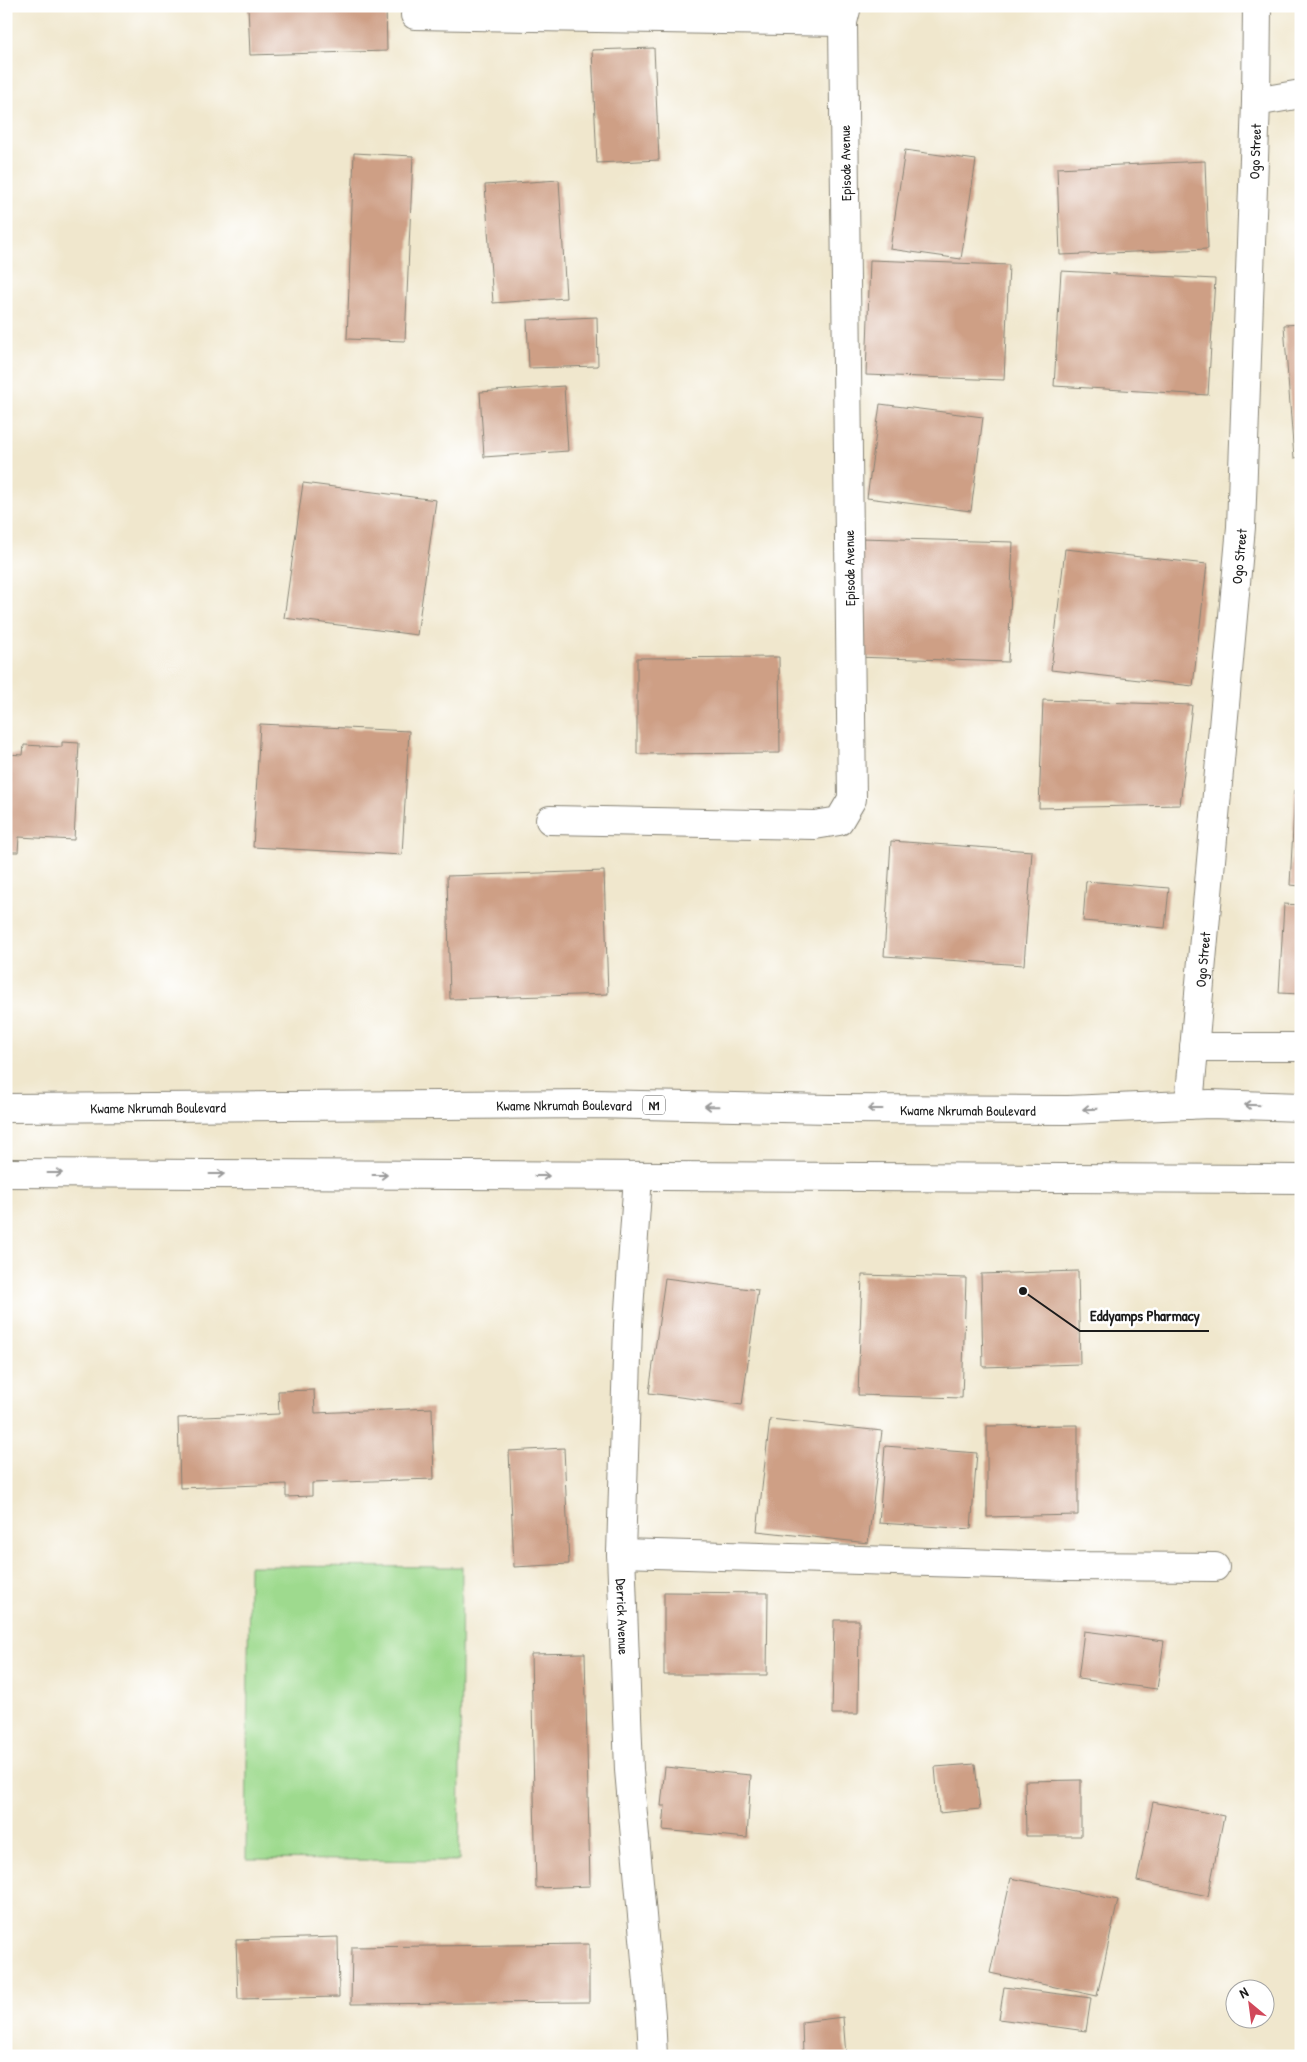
<svg xmlns="http://www.w3.org/2000/svg" width="1307" height="2062" viewBox="0 0 1307 2062" font-family="'Patrick Hand',sans-serif">
<rect width="100%" height="100%" fill="#fff"/>
<filter id="ink" filterUnits="userSpaceOnUse"><feTurbulence type="fractalNoise" baseFrequency=".02" numOctaves="2"/><feDisplacementMap in="SourceGraphic" scale="10" xChannelSelector="R" yChannelSelector="G"/><feConvolveMatrix kernelMatrix="1 2 1 2 8 2 1 2 1" color-interpolation-filters="sRGB"/></filter>
<filter id="wash" filterUnits="userSpaceOnUse"><feTurbulence type="fractalNoise" baseFrequency=".0096" numOctaves="4" result="noise"/><feDisplacementMap in="SourceGraphic" scale="20" xChannelSelector="R" yChannelSelector="G"/><feGaussianBlur stdDeviation="1.12" result="paint"/><feColorMatrix in="noise" values="0 0 0 0 0 0 0 0 0 0 0 0 0 0 0 0 0 1.4 0 .05"/><feComposite in="paint" operator="in"/></filter>
<g filter="url(#wash)">
<rect width="100%" height="100%" fill="#f0e7cd"/>
<!-- green -->
<path fill="#9eda8e" stroke="#5d7b55" d="M249,1566L462,1567L459,1861L246,1859Z"/>
<g id="blocks">
<!-- building -->
<g fill="#ce9f85">
<path d="M248,6H386L387,51L250,55Z"/>
<path d="M654,48L659,160L597,163L592,50Z"/>
<path d="M905,150L976,160L961,259L890,249Z"/>
<path d="M354,153L413,156L405,341L347,339Z"/>
<path d="M1205,161L1208,249L1060,255L1057,168Z"/>
<path d="M559,180L566,298L493,303L485,185Z"/>
<path d="M870,260L1009,265L1004,380L866,375Z"/>
<path d="M1061,271L1215,279L1208,395L1054,386Z"/>
<path d="M597,317L598,366L529,368L527,320Z"/>
<path d="M1301,324V457L1294,458L1284,325Z"/>
<path d="M564,386L568,451L484,457L480,392Z"/>
<path d="M880,404L983,417L971,511L867,498Z"/>
<path d="M303,483L436,500L417,635L284,618Z"/>
<path d="M860,538L1013,542L1008,662L855,657Z"/>
<path d="M1065,549L1207,564L1193,686L1051,670Z"/>
<path d="M779,657L780,753L637,754V658Z"/>
<path d="M1043,700L1192,705L1180,805L1039,808Z"/>
<path d="M260,724L409,731L402,855L253,847Z"/>
<path d="M62,742L79,743L74,840L19,837L18,852H6V754L23,755L24,745L62,747Z"/>
<path d="M1295,790L1301,791V886L1290,885Z"/>
<path d="M891,841L1032,851L1024,965L884,956Z"/>
<path d="M604,871L608,994L450,999L447,876Z"/>
<path d="M1086,881L1169,888L1165,928L1083,921Z"/>
<path d="M1284,904L1301,905V994L1279,993Z"/>
<path d="M1078,1271L1080,1364L983,1367L981,1274Z"/>
<path d="M862,1275L966,1278L962,1398L858,1395Z"/>
<path d="M665,1278L758,1290L742,1405L649,1393Z"/>
<path d="M314,1390L315,1413L432,1408L434,1479L312,1483V1496L286,1497V1484L180,1488L178,1418L279,1414L278,1391Z"/>
<path d="M770,1419L882,1431L868,1543L757,1531Z"/>
<path d="M1078,1425V1515L987,1517V1426Z"/>
<path d="M885,1446L977,1453L971,1529L879,1523Z"/>
<path d="M564,1448L569,1564L514,1567L509,1451Z"/>
<path d="M664,1592L768,1593L767,1675H664Z"/>
<path d="M834,1620H859L858,1714H832Z"/>
<path d="M1084,1631L1164,1641L1157,1689L1078,1679Z"/>
<path d="M585,1653L590,1886L536,1888L531,1654Z"/>
<path d="M975,1764L980,1809L939,1813L935,1767Z"/>
<path d="M665,1767L751,1775L747,1838L663,1830L665,1806H661Z"/>
<path d="M1081,1780V1836H1026L1025,1781Z"/>
<path d="M1153,1802L1224,1816L1208,1896L1137,1881Z"/>
<path d="M1011,1878L1118,1900L1097,1996L990,1973Z"/>
<path d="M338,1937L339,1997L238,1999L236,1940Z"/>
<path d="M589,1944V2002L351,2004L352,1947Z"/>
<path d="M1004,1987L1091,1998L1086,2031L999,2019Z"/>
<path d="M843,2017L846,2056H803L802,2022Z"/>
</g>
</g>
</g>
<g filter="url(#ink)">
<use href="#blocks" fill-opacity="0" stroke="#868274" stroke-width="1"/>
<g fill="none" stroke-linecap="round" stroke-linejoin="round">
<defs>
<g id="minor">
<path d="M415,15L843,22"/>
<path d="M1256,102L1301,94"/>
<path d="M550,820L815,825L839,821L852,799L843,22L847,6"/>
<path d="M1194,1047H1301"/>
<path id="s1" d="M1189,1105L1241,527L1256,102L1257,6"/>
<path id="s2" d="M638,1176L628,1325L621,1553L629,1770L651,2016L653,2056"/>
<path d="M621,1553L1064,1566L1215,1567"/>
</g>
<g id="trunk">
<path id="s3" d="M6,1108L594,1104L831,1109L1068,1110L1210,1104L1301,1107"/>
<path d="M6,1173L1301,1179"/>
</g>
</defs>
<!-- minor casing -->
<use href="#minor" stroke="#868274" stroke-width="30"/>
<!-- trunk casing -->
<use href="#trunk" stroke="#868274" stroke-width="30"/>
<!-- minor -->
<use href="#minor" stroke="#fff" stroke-width="28"/>
<!-- trunk -->
<use href="#trunk" stroke="#fff" stroke-width="28"/>
</g>
<!-- one-way arrows -->
<defs><path id="oneway-shaft" d="M-6 0H5M1.5-3L5.5 0L1.5 3" fill="none" stroke-width="1.6" stroke-linecap="round" stroke-linejoin="round" transform="scale(1.25)"/></defs>
<g stroke="#999">
<use href="#oneway-shaft" transform="translate(1252 1105) rotate(-178)"/>
<use href="#oneway-shaft" transform="translate(712 1106) rotate(-179)"/>
<use href="#oneway-shaft" transform="translate(875 1109) rotate(-180)"/>
<use href="#oneway-shaft" transform="translate(1090 1109) rotate(178)"/>
<use href="#oneway-shaft" transform="translate(55 1173)"/>
<use href="#oneway-shaft" transform="translate(217 1174)"/>
<use href="#oneway-shaft" transform="translate(380 1175)"/>
<use href="#oneway-shaft" transform="translate(542 1176)"/>
</g>
</g>
<g text-anchor="middle" dominant-baseline="central" stroke-width="5" stroke-linejoin="round" paint-order="stroke">
<!-- shield labels -->
<rect fill="#fff" stroke="#606060" stroke-width="1" x="643" y="1095.5" width="22" height="19" rx="4"/>
<g font-size="12" font-weight="bold" fill="#1c1c1c">
<text x="654" y="1105">N1</text>
</g>
<!-- street labels -->
<g font-size="14" fill="#1c1c1c" stroke="#fff">
<text stroke="none"><textPath href="#s1" startOffset="956">Ogo Street</textPath></text>
<text transform="translate(845 163) rotate(-91)">Episode Avenue</text>
<text stroke="none"><textPath href="#s1" startOffset="551">Ogo Street</textPath></text>
<text transform="translate(849 568) rotate(-91)">Episode Avenue</text>
<text stroke="none"><textPath href="#s1" startOffset="146">Ogo Street</textPath></text>
<text stroke="none"><textPath href="#s3" startOffset="558">Kwame Nkrumah Boulevard</textPath></text>
<text stroke="none"><textPath href="#s3" startOffset="152">Kwame Nkrumah Boulevard</textPath></text>
<text stroke="none"><textPath href="#s3" startOffset="962">Kwame Nkrumah Boulevard</textPath></text>
<text stroke="none"><textPath href="#s2" startOffset="441">Derrick Avenue</textPath></text>
</g>
</g>
<!-- callouts -->
<path fill="none" stroke="#1c1c1c" stroke-width="2" d="M1023 1291L1080 1331H1209"/>
<circle fill="#1c1c1c" stroke="#fff" stroke-width="2" cx="1023" cy="1291" r="5"/>
<g font-size="15" text-anchor="middle" font-weight="bold" fill="#1c1c1c" stroke="#fff" stroke-width="5" stroke-linejoin="round" paint-order="stroke">
<text x="1145" y="1321">Eddyamps Pharmacy</text>
</g>
<!-- margin -->
<rect width="1307" height="2062" fill="none" stroke="#fff" stroke-width="25"/>
<!-- north arrow -->
<g transform="translate(1250 2004) rotate(331)"><circle r="24" fill="#ffffff" stroke="#a4a4a4"/>
<path d="M0-4L9 19L0 12L-9 19Z" fill="#d1495b"/>
<text y="-8" font-size="14" font-weight="bold" text-anchor="middle" fill="#1c1c1c">N</text>
</g>
</svg>
